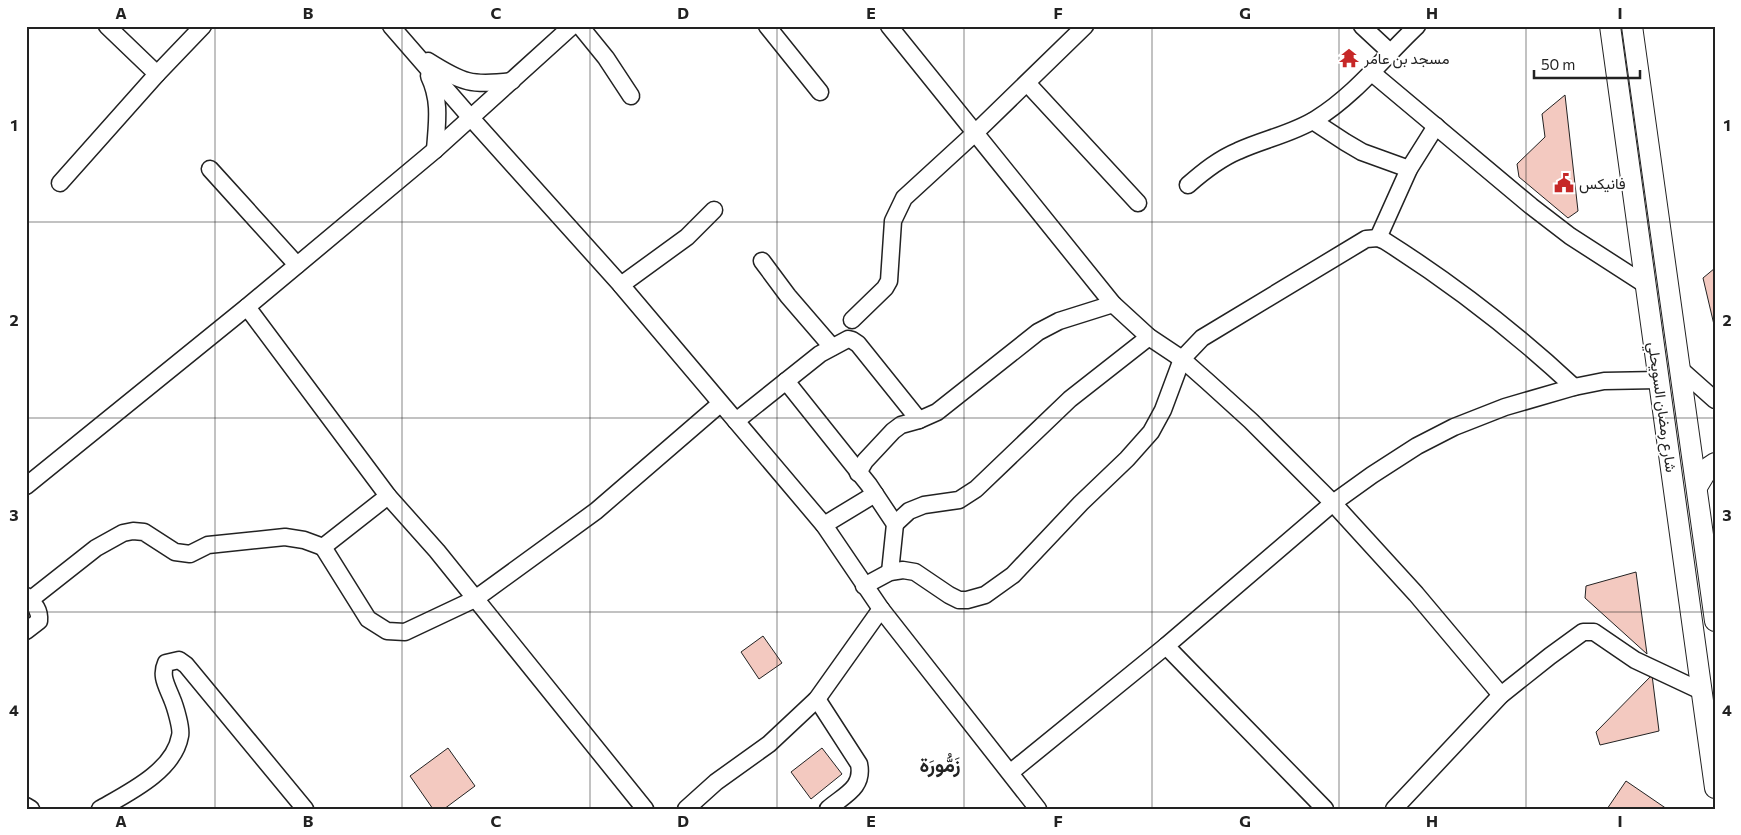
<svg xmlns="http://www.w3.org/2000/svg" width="1741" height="835" viewBox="0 0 1741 835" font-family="Commissioner,Vazirmatn,sans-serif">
<rect width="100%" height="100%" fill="#fff"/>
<!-- building -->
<g fill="#f3c9c0" stroke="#222">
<path d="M1565,95L1578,211L1568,218L1519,177L1517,164L1545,137L1542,114Z"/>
<path d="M1715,268V329L1703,278Z"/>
<path d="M1636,572L1647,654L1585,598L1586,586Z"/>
<path d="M763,636L782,663L759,679L741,652Z"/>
<path d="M1652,675L1659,731L1600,745L1596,732Z"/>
<path d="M448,748L475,786L444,809H433L410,776Z"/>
<path d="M822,748L842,774L811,799L791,772Z"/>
<path d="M1626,781L1667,809H1607Z"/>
</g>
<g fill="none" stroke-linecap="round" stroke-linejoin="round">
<defs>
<g id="minor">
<path d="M107,26L157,74"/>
<path d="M391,26L471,118L621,285L824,525L881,609L1038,809"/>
<path d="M580,26L606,58L631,96"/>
<path d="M767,26L820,92"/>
<path d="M889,26L1113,304L1149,337L1182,359L1208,382L1251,421L1333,503L1416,594L1501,695"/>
<path d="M1362,26L1390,52"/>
<path d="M428,61C463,83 471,86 512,81"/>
<path d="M1371,72L1531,206L1570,236L1646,285"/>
<path d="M429,76C441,101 437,123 435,150"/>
<path d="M1027,83L1138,203"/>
<path d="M1313,121L1345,142L1362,152L1409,169"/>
<path d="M210,169L297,265"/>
<path d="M60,183L157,74L203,26"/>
<path d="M1188,185C1204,171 1219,159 1238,151C1264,139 1292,134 1316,119C1355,95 1384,57 1417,26"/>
<path d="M1378,238L1409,169L1436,126"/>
<path d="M762,261L788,296L832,347"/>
<path d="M621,285L687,237L714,210"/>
<path d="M247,307L388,496L437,551L645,809"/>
<path d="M852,320L885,288L889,281L893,221L904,198L976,132L1085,26"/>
<path d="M1679,368L1715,400"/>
<path d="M786,381L869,485L895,524L890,572"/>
<path d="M736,421L820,354L848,339L852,340L858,344L919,420"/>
<path d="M858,473L865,461L893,431L901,425L919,420L937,412L1038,332L1059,321L1113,304"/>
<path d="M26,486L247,307L435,150L572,26"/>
<path d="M895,524L909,511L924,505L959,500L976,489L1070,399L1149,337"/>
<path d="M824,525L875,494"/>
<path d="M323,547L368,619L387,631L405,632L475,599L596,511L720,404"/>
<path d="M864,586L890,572L903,570L915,572L949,595L959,600H967L985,595L1013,575L1081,503L1127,459L1151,432L1163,410L1182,359L1202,338L1366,239L1378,238L1385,241C1453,284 1515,332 1574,387"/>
<path d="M26,596C34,604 40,609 39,621L26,631"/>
<path d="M30,600L96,548L123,533L133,531L144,532L175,552L190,554L208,545L285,537L304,540L323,547L388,496"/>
<path d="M1166,646L1325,809"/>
<path d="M817,699L859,764C864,788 844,795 828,809"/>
<path d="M1011,772L1166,646L1333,503L1372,475L1417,446L1454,427L1505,407L1574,387L1604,381L1659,380"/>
<path d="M26,806L31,809"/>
<path d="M100,809C128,793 174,771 180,736C182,729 175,706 172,699C167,686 160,676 166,663L179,660L186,665L305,809"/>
<path d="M686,809L716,782L769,744L817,699L881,609"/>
<path d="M1394,809L1501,695L1550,656L1583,632H1594L1635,660L1701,691"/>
</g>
<g id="major">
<path d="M1610,26L1715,788"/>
<path d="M1632,26L1715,621"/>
<path d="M1697,487L1709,467L1715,463"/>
</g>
</defs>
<!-- minor casing -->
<use href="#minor" stroke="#222" stroke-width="19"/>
<!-- major casing -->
<use href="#major" stroke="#222" stroke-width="22"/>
<!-- minor -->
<use href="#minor" stroke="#fff" stroke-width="16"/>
<!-- major -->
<use href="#major" stroke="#fff" stroke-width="20"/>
</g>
<!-- grid -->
<path fill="none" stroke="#222" stroke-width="1" stroke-opacity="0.55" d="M215,26V809M402,26V809M590,26V809M777,26V809M964,26V809M1152,26V809M1339,26V809M1526,26V809M26,222H1715M26,418H1715M26,612H1715"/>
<!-- icons -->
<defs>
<symbol id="temple-bare" viewBox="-9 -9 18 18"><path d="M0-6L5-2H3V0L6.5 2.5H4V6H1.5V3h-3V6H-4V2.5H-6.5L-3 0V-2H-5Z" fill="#c62828" stroke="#fff" stroke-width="2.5" paint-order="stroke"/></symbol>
<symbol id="civic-bare" viewBox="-9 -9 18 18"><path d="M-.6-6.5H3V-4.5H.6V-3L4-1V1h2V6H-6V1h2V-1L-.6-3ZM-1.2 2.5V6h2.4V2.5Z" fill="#c62828" stroke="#fff" stroke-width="2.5" paint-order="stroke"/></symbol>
</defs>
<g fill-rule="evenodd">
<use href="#temple-bare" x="1335" y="44" width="28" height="28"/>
<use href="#civic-bare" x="1550" y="169" width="28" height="28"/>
</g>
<g text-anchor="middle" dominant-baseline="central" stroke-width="4" stroke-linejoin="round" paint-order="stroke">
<!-- poi labels -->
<g font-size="15" fill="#222" stroke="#fff" text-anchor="start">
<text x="1364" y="58">مسجد بن عامر</text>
<text x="1579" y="183">فانيكس</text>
</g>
<!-- street labels -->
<g font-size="15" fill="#222" stroke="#fff">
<text transform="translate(1663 407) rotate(82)">شارع رمضان السويحلي</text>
</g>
<!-- district labels -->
<g font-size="20" font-weight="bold" fill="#222" stroke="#fff">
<text x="940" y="764">زَمُّورَة</text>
</g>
</g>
<!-- border -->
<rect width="1741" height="835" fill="none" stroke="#ffffff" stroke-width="55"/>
<!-- scale -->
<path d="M1534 70v8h106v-8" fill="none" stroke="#222222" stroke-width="2.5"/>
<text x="1541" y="70" font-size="15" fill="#222222" stroke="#ffffff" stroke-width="4" paint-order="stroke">50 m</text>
<rect x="28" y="28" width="1686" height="780" fill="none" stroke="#222" stroke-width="2"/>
<g font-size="16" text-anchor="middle" font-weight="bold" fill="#222">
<text x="121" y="19">A</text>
<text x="308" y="19">B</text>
<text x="496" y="19">C</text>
<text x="683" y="19">D</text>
<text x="871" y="19">E</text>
<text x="1058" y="19">F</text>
<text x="1245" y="19">G</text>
<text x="1432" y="19">H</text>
<text x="1620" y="19">I</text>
<text x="14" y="131">1</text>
<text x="1727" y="131">1</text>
<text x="14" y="326">2</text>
<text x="1727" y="326">2</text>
<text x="14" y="521">3</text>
<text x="1727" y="521">3</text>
<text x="14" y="716">4</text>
<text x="1727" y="716">4</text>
<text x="121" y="827">A</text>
<text x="308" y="827">B</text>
<text x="496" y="827">C</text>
<text x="683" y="827">D</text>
<text x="871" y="827">E</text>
<text x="1058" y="827">F</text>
<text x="1245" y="827">G</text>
<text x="1432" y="827">H</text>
<text x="1620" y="827">I</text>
</g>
</svg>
